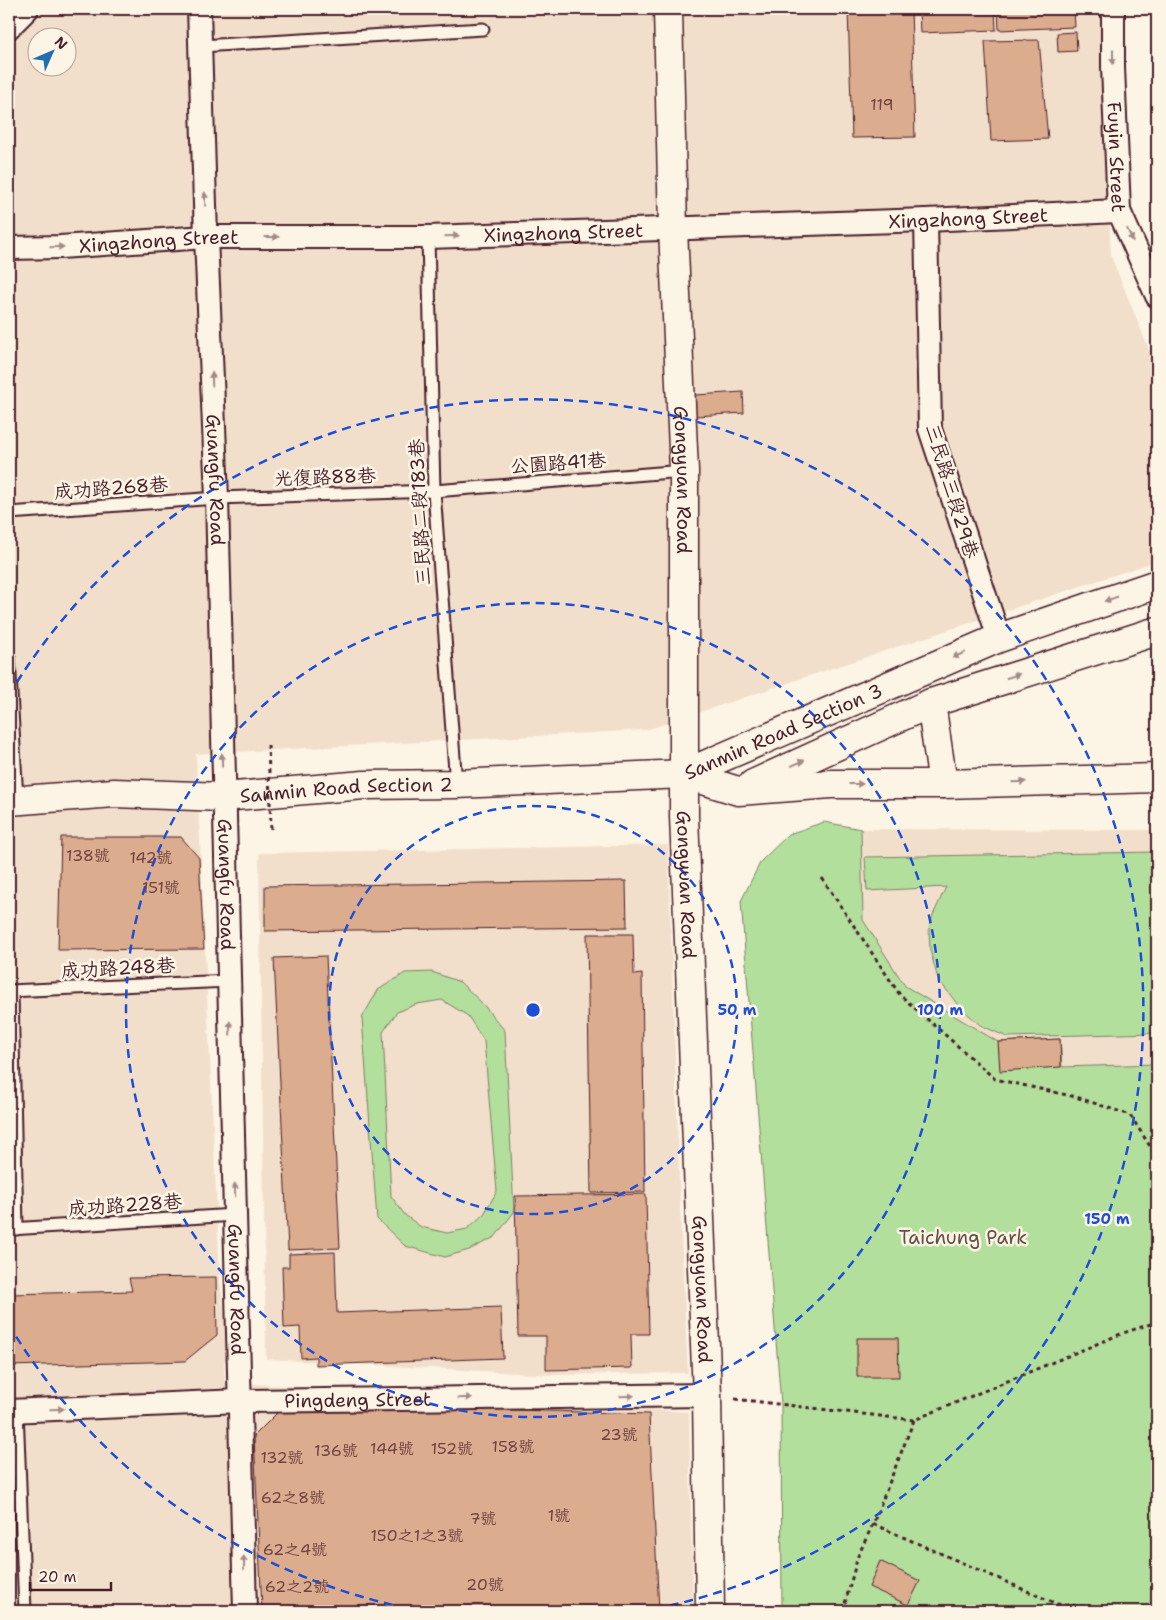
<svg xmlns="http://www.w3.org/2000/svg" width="1166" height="1620" viewBox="0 0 1166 1620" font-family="'Shantell Sans','LXGW WenKai TC',sans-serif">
<rect width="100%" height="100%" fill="#fcf5e5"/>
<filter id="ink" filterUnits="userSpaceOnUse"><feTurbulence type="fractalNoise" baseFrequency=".02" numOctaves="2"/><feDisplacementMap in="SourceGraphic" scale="10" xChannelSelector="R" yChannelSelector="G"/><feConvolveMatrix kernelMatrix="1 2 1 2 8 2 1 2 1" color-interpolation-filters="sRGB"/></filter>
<g filter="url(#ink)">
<!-- built -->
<g fill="#f2dfcb" fill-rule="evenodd">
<path d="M9,9H1099L1106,137L1111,256L1157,369V561L646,730L196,754L220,1279L229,1355L224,1362L225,1382L689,1412L693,1611H9ZM38,38H68V68H38Z"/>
<path d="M861,829L1157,830V1064L1061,1067L998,1042L905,986L863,920Z"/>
<path d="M668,845L681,1233L688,1373L551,1375L266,1359L259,853Z"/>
</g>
<!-- green -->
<g fill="#b3df9d" stroke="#7e7f64" fill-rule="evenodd">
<path d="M824,822L861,829L863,920L905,986L998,1042L1060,1039L1062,1067L1157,1064V1611H782L781,1404L741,901L761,861L789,834Z"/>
<path d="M1157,852V1033L1007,1037L980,1025L958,1005L938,979L930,950L929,929L933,915L946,887L867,891L865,857Z"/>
<path d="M432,972L460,982L482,1003L505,1031L514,1212L495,1237L469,1250L445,1257L405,1246L377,1219L362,1018L378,990L405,973ZM442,1000L468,1016L484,1041L497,1191L484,1214L467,1229L447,1233L421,1227L405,1215L391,1196L383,1032L397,1012L417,1004Z"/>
</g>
<!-- building -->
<g fill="#dbac8d" stroke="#4a1f2b">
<path d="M848,9H911L915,137L852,138Z"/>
<path d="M919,9H995L996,30L920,33Z"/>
<path d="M998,9H1074L1075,27L999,30Z"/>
<path d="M1076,32L1077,51L1058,52L1057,33Z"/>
<path d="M1039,40L1048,139L991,141L985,41Z"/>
<path d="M743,392L744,413L696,416L695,395Z"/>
<path d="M61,837H181L199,858L204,949L58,950Z"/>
<path d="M626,881L627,927L265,931V886Z"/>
<path d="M587,934H633L634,975L642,974L645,1192L591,1193Z"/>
<path d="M326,956L340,1248L288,1250L274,958Z"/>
<path d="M1060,1039L1061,1067L1000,1071L998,1042Z"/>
<path d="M646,1194L649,1334H631L632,1368L546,1370V1336H518L515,1196Z"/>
<path d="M335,1252L337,1313L501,1307L503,1358L316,1365V1357L301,1358L300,1327L284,1328L282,1267H289V1254Z"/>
<path d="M216,1277L217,1335L185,1361L9,1366V1294L132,1291L129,1278Z"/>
<path d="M857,1338H898L899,1377H857Z"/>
<path d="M287,1403L649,1414L659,1611H262L254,1436Z"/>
<path d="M880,1561L920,1581L908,1605L869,1587Z"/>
</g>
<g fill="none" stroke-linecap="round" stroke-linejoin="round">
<defs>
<g id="service">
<path d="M201,46L483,29"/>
<path d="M428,237L434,491L456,784"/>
<path d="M9,513L217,498L434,491L684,471"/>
<path d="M9,657L17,800"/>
<path d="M9,991L229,981"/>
<path d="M12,991L17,1229"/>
<path d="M10,1229L235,1215"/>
<path d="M17,1410L25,1611"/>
</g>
<g id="minor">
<path id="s1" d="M199,9L206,237L217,498L245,1611"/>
<path id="s2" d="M1113,9V67L1119,211L1157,296"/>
<path d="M9,27L27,9"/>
<path d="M926,220L930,429L999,638"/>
<path id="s3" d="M9,248L60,247L206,237H428L926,220L1119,211"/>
<path id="s4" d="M9,1411L240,1401L707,1395"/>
</g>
<g id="tertiary">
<path id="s5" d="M668,9L673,229L684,471V816L707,1395L710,1611"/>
<path d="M931,703L943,784"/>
</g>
<g id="secondary">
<path id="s6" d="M684,774L999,638L1157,584"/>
<path d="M753,784L931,703L1157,631"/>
<path id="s7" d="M9,801L114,793L223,797L364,785L456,784L684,774L738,791L831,784H943L1157,778"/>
</g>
</defs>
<!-- service casing -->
<use href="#service" stroke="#4a1f2b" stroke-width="15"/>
<!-- minor casing -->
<use href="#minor" stroke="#4a1f2b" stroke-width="26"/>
<!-- tertiary casing -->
<use href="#tertiary" stroke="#4a1f2b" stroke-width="31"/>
<!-- secondary casing -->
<use href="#secondary" stroke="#4a1f2b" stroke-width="31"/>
<!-- path -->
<g stroke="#4a1f2b" stroke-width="3" stroke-dasharray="4 4" stroke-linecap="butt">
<path d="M822,878L900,995L995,1079L1076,1097L1130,1115L1157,1157"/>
<path d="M735,1399L914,1420L1123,1333L1157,1322"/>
<path d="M873,1524L1057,1604L1130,1611"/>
<path d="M843,1611L858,1556L873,1524L914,1420"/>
</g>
<!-- service -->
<use href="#service" stroke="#fcf5e5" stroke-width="11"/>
<!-- minor -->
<use href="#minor" stroke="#fcf5e5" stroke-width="22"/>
<!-- tertiary -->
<use href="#tertiary" stroke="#fcf5e5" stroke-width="28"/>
<!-- secondary -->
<use href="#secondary" stroke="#fcf5e5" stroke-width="28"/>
<!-- path-bridge -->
<path stroke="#4a1f2b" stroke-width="3" stroke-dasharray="4 4" stroke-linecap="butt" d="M268,745L271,829"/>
</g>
<!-- one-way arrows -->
<defs><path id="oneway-solid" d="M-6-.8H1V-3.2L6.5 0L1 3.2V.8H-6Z" transform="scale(1.25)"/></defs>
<g fill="#a38a88">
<use href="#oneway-solid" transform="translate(1113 57) rotate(90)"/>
<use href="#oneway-solid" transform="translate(205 199) rotate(-91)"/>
<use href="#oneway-solid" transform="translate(1130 235) rotate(66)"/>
<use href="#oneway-solid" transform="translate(452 236) rotate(-2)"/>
<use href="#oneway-solid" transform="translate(272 237)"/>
<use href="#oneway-solid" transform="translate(57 247) rotate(-2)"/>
<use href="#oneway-solid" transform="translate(212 379) rotate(-92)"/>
<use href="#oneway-solid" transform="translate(1111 599) rotate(161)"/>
<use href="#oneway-solid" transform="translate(959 655) rotate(157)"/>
<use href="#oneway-solid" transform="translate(1013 676) rotate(-18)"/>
<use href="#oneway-solid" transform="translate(222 760) rotate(-91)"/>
<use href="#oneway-solid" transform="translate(798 763) rotate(-24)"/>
<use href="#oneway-solid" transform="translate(1019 782) rotate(-1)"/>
<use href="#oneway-solid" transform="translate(856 784)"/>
<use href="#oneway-solid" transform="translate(230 1028) rotate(-92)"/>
<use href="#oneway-solid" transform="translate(235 1190) rotate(-92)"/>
<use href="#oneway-solid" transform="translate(627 1396) rotate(-1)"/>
<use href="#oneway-solid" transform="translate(465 1398) rotate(-1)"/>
<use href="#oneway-solid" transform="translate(57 1409) rotate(-2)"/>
<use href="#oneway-solid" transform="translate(244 1563) rotate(-91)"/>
</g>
</g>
<!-- distance rings -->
<g fill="none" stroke="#1d4ed8" stroke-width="2.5" stroke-dasharray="9 6">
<circle cx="533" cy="1010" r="204"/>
<circle cx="533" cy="1010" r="407"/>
<path d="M422 1611A611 611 0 0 1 9 1325M9 695A611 611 0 1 1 644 1611"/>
</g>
<g text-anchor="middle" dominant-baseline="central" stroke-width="5" stroke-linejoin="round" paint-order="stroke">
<!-- number labels -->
<g font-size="16" fill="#6e4244">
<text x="882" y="104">119</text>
<text x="88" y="855">138號</text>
<text x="151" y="857">142號</text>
<text x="161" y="887">151號</text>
<text x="619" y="1434">23號</text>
<text x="513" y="1446">158號</text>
<text x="392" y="1448">144號</text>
<text x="452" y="1448">152號</text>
<text x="336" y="1450">136號</text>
<text x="282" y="1457">132號</text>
<text x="293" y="1497">62之8號</text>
<text x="559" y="1515">1號</text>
<text x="483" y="1518">7號</text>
<text x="417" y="1535">150之1之3號</text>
<text x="295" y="1549">62之4號</text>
<text x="485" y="1584">20號</text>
<text x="297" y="1586">62之2號</text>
</g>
<!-- street labels -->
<g font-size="19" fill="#4a1f2b" stroke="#fcf5e5">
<text stroke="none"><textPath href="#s2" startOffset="148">Fuyin Street</textPath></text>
<text stroke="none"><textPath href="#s3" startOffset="960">Xingzhong Street</textPath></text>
<text stroke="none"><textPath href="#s3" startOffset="555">Xingzhong Street</textPath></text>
<text stroke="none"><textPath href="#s3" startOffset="150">Xingzhong Street</textPath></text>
<text transform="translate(558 463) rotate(-4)">公園路41巷</text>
<text transform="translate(325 477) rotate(-2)">光復路88巷</text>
<text stroke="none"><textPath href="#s1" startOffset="471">Guangfu Road</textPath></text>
<text stroke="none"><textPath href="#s5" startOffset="471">Gongyuan Road</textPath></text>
<text transform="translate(111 488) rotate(-4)">成功路268巷</text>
<text transform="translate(952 491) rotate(73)">三民路三段29巷</text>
<text transform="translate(420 512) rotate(-93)">三民路二段183巷</text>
<text stroke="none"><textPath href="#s6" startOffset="108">Sanmin Road Section 3</textPath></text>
<text stroke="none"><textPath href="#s7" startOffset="338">Sanmin Road Section 2</textPath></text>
<text stroke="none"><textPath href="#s1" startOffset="876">Guangfu Road</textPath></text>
<text stroke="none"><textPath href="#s5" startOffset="876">Gongyuan Road</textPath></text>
<text transform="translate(118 968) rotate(-3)">成功路248巷</text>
<text transform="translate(125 1205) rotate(-4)">成功路228巷</text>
<text stroke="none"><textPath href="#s1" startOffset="1281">Guangfu Road</textPath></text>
<text stroke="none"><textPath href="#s5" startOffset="1281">Gongyuan Road</textPath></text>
<text stroke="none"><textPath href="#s4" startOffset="349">Pingdeng Street</textPath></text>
</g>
<!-- park labels -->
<g font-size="19" fill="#644f48" stroke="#fcf5e5">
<text x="963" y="1237">Taichung Park</text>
</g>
</g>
<circle cx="533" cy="1010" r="8" fill="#1d4ed8" stroke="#fcf5e5" stroke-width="2.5"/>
<g font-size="15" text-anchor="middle" font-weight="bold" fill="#1d4ed8" stroke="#fcf5e5" stroke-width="5" stroke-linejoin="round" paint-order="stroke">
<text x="737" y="1015">50 m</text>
<text x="940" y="1015">100 m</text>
<text x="1107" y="1224">150 m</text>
</g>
<!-- margin -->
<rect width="1166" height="1620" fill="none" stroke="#fcf5e5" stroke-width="30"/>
<rect x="15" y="15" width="1136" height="1590" fill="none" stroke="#4a1f2b" stroke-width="2" filter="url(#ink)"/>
<!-- north arrow -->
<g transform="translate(52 52) rotate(45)"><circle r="24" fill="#fcf5e5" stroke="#b59f9b"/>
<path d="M0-4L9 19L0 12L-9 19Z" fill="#1f6fb2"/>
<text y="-8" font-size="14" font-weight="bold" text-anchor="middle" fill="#4a1f2b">N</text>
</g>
<!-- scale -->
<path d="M30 1582v8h81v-8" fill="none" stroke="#4a1f2b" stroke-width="2.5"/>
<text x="38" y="1582" font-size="15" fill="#4a1f2b" stroke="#fcf5e5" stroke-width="4" paint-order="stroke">20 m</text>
</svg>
